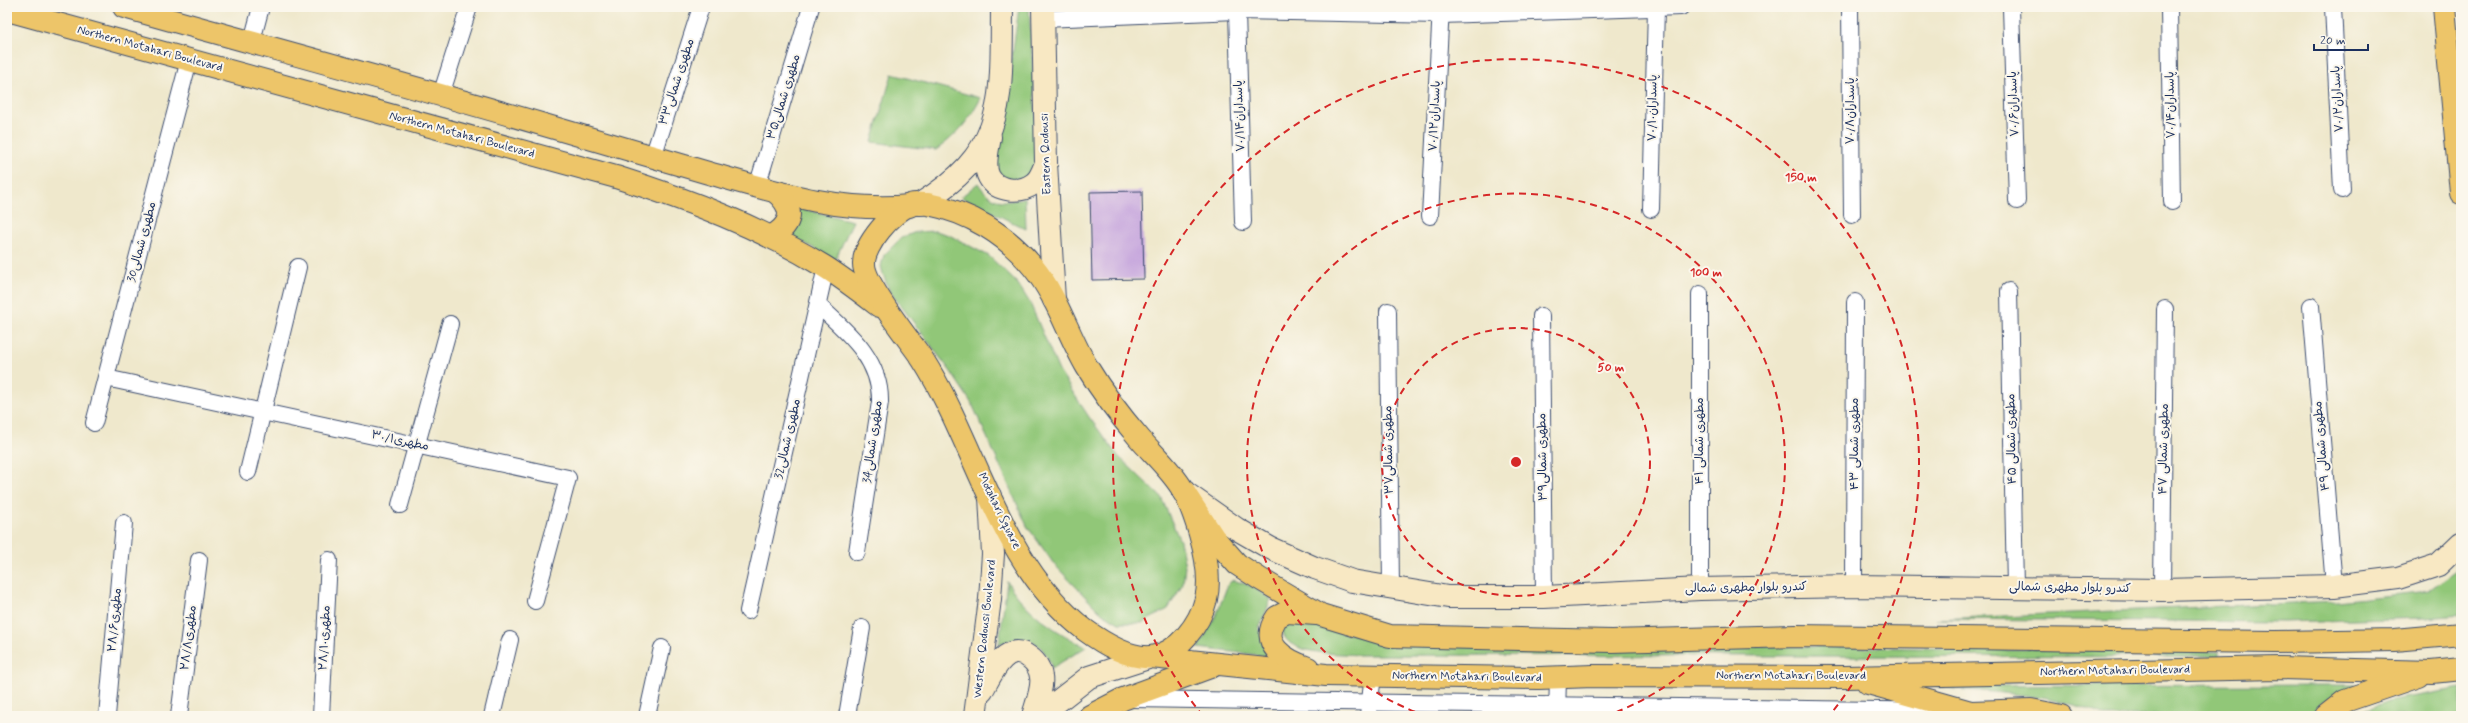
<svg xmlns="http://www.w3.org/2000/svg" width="2468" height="723" viewBox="0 0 2468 723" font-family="Mynerve,'Playpen Sans Arabic',sans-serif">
<rect width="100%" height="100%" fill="#fbf7ec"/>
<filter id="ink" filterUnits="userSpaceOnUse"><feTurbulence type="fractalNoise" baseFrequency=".025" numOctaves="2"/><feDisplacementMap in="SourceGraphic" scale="8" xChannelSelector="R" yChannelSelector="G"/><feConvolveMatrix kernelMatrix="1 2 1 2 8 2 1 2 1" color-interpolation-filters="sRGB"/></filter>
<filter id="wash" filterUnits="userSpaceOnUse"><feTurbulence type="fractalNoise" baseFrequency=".012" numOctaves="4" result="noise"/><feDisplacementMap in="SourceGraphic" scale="16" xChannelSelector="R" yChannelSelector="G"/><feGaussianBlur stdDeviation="0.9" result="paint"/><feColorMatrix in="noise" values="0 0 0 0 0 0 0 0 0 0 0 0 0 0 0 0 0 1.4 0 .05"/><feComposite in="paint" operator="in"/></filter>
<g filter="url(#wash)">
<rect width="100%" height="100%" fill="#efe8cc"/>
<!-- green -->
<g fill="#91c778" stroke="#567b6b">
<path d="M1019,7H1029L1038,155L1030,176L1008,183L994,168L1004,115Z"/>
<path d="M892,74L981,98C969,121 957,135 936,150L872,142Z"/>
<path d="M978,183C990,202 1004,205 1025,197L1026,229L961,197Z"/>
<path d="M798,208L853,221L835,260L790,235Z"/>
<path d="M935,231L949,235L989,256L1018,284L1030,303L1059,371L1089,417L1118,456L1161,497L1180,541L1185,566L1183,584L1168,609L1142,623H1119L1099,611L1054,564L1027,526L972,404L951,372L889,290L883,274L881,266L884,255L901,238L916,232Z"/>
<path d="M2461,568V615L2426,618L2284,622L1936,619L2338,601L2429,591Z"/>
<path d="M1233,580L1251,586L1271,599L1259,629L1267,656L1198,648L1216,616L1228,584Z"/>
<path d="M1007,581C1024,611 1056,632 1086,647L1052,668C1042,640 1027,633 999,644Z"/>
<path d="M1296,619L1348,634L1767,646L2219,652V657L1359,655C1338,653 1277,656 1283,625Z"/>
<path d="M2356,685L2321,704L2310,716H2103C2049,691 1988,694 1930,686Z"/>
<path d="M2461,688V716H2350L2388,701Z"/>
</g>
<g id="blocks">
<!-- building -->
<path fill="#c6a6dd" d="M1142,191L1144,279L1092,280L1090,192Z"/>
</g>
</g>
<g filter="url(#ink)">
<use href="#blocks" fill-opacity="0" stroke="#3b4b6e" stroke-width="1"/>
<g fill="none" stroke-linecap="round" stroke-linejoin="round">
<defs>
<g id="minor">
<path d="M1850,7L1852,215"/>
<path d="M2011,7L2017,201"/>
<path d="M2169,7L2172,202"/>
<path d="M2333,7L2342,190"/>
<path d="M1237,11L1243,222"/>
<path d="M1043,19L1237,11L1441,15L1681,7"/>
<path d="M252,41L261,7"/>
<path d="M441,95L469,7"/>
<path d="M653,157L701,7"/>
<path d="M757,187L811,7"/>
<path d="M1651,209L1656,7"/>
<path d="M1430,216L1441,7"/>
<path d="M2009,291L2015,587"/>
<path d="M819,306C847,332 881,359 880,402L857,552"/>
<path d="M2311,306L2334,586"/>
<path d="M1388,311L1391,588"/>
<path d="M1541,316L1544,597"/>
<path d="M106,378L568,478L535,601"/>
<path d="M94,423L189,60"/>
<path d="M248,472L298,267"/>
<path d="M400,505L450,324"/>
<path d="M1854,586L1855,302"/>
<path d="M1700,589V294"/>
<path d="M2162,590L2165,309"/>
<path d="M748,611L826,267"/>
<path d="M1132,699L1949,711"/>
<path d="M107,716L124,523"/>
<path d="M179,716L199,560"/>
<path d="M321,716L329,560"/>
<path d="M492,716L510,640"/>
<path d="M647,716L662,648"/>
<path d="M847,716L862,628"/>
<path d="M1368,716L1373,676"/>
<path d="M1557,716L1558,677"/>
</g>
<g id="secondary">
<path d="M1043,7L1046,163L1054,300"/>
<path d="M990,137C988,149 983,166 989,177C997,192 1021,193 1033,184C1040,180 1043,170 1046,163"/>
<path d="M920,204C1008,150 1001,100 1002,7"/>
<path d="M1183,491L1237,529L1270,548L1315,568L1352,581L1448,597H1544L1700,589L1854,586L2162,590L2334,586L2398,578L2438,565L2461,543"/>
<path d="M982,691C991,675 1006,639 1029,657C1036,662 1040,668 1041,677C1043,688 1036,705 1033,716"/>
<path d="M975,716L990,599L993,554L990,496"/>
<path d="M1039,716L1089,677L1151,657"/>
</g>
<g id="primary">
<path d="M124,7C263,46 402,83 541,124C595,140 650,156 705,172C772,191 839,213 909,206"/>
<path d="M2444,7L2461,193"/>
<path d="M7,10L616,177C689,200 760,227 825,267C844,279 862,293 879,306"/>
<path d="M928,204C969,212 1006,234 1033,267C1057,296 1068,335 1087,367C1102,392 1121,417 1140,439C1154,455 1172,471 1183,490C1190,503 1196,520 1200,534C1206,555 1211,579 1206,599C1200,624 1178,654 1151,657C1128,659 1103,643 1085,630C1000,565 978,447 923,360C910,340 864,285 864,264C863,245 893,211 910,205C915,203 922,204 928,204Z"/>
<path d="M771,237C793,224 795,209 776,192"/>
<path d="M1183,491L1214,538L1237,564L1260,579L1321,615L1390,636L1612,641L1796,636L2275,642L2394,640L2461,634"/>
<path d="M1151,657L1326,675L1539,678L1593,676L1845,677L2279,668L2432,672L2461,669"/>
<path d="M1308,668C1285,660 1258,645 1277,617L1287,612L1316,614"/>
<path d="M1868,683L1971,712L2031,710L2061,716"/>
<path d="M1090,716L1123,699L1213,666"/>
<path d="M2326,716L2345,701L2418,676"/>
</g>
</defs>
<!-- minor casing -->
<use href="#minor" stroke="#3b4b6e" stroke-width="18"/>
<!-- secondary casing -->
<use href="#secondary" stroke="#3b4b6e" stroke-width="24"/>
<!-- primary casing -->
<use href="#primary" stroke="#3b4b6e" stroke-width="24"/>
<!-- minor -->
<use href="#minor" stroke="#fff" stroke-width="16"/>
<!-- secondary -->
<use href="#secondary" stroke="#f8e8c3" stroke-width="22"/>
<!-- primary -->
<use href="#primary" stroke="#edc569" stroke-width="22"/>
</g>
</g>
<!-- distance rings -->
<g fill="none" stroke="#d62828" stroke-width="2" stroke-dasharray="7 5">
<circle cx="1516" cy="462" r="134"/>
<path d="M1426 716A269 269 0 1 1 1606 716"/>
<path d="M1203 716A403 403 0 1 1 1829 716"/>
</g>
<g text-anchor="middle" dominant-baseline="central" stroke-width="4" stroke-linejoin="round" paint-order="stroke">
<!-- street labels -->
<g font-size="12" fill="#1b2f5e" stroke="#fbf7ec">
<text transform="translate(150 49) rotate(15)">Northern Motahari Boulevard</text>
<text transform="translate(677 82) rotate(-72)">مطهرى شمالى۳۳</text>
<text transform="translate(784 97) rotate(-73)">مطهرى شمالى۳۵</text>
<text transform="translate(2338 99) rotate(-93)">پاسداران۷۰/۲</text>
<text transform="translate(2014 104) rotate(-92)">پاسداران۷۰/۶</text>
<text transform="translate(2171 105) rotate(-91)">پاسداران۷۰/۴</text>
<text transform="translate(1653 108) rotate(-89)">پاسداران۷۰/۱۰</text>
<text transform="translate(1851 111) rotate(-90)">پاسداران۷۰/۸</text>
<text transform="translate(1240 116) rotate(-92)">پاسداران۷۰/۱۴</text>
<text transform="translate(1435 116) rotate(-87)">پاسداران۷۰/۱۲</text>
<text transform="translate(462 135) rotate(15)">Northern Motahari Boulevard</text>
<text transform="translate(1046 154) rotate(-92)">Eastern Qodousi</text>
<text transform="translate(142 242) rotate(-75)">مطهرى شمالى30</text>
<text transform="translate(788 439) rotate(-77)">32مطهرى شمالى</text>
<text transform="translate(2012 439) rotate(-91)">مطهرى شمالى ۴۵</text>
<text transform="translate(400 441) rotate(12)">مطهری۳۰/۱</text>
<text transform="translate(1700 441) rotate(-90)">۴۱ مطهرى شمالى</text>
<text transform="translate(873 442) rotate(-82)">34مطهرى شمالى</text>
<text transform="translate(1855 444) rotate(-90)">مطهرى شمالى ۴۳</text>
<text transform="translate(2322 446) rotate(-95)">مطهرى شمالى ۴۹</text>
<text transform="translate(2164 449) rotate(-89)">مطهرى شمالى ۴۷</text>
<text transform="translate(1389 450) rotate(-91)">مطهرى شمالى۳۷</text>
<text transform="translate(1543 457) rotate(-91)">مطهرى شمالى۳۹</text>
<text transform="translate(999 511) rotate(64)">Motahari Square</text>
<text transform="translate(1746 588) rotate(-1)">کندرو بلوار مطهری شمالی</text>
<text transform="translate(2070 588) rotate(1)">کندرو بلوار مطهری شمالی</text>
<text transform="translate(115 620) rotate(-85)">مطهری۲۸/۶</text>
<text transform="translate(985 629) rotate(-84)">Western Qodousi Boulevard</text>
<text transform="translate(189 638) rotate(-83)">مطهری۲۸/۸</text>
<text transform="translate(325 638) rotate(-87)">مطهری۲۸/۱۰</text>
<text transform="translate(2115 671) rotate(-1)">Northern Motahari Boulevard</text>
<text x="1791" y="676">Northern Motahari Boulevard</text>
<text transform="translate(1467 677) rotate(1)">Northern Motahari Boulevard</text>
</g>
</g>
<circle cx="1516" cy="462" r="6" fill="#d62828" stroke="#fbf7ec" stroke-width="2"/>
<g font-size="12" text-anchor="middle" font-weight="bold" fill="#d62828" stroke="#fbf7ec" stroke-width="4" stroke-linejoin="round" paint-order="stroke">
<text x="1801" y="181">150 m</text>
<text x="1706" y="276">100 m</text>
<text x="1611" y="371">50 m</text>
</g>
<!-- margin -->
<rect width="2468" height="723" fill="none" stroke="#fbf7ec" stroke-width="24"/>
<!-- scale -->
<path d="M2314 44v6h54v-6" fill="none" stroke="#1b2f5e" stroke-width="2"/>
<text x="2320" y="44" font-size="12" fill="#1b2f5e" stroke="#fbf7ec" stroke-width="3" paint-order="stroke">20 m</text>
</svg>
